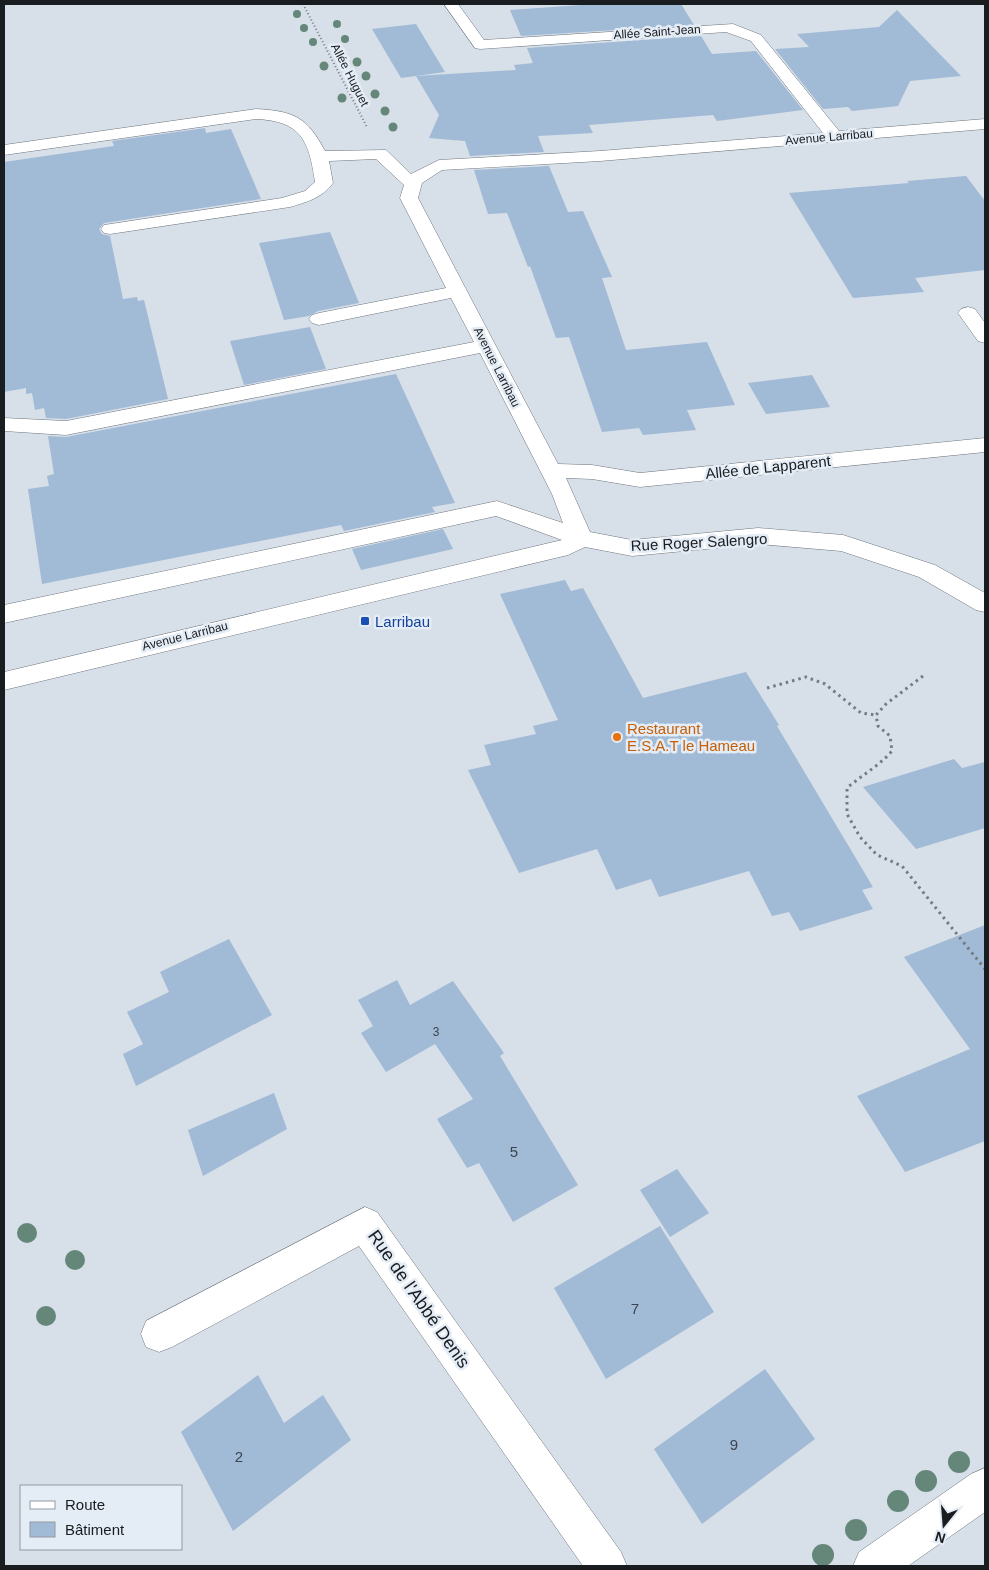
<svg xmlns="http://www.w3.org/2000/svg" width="989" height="1570" viewBox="0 0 989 1570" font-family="Helvetica,sans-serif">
<rect width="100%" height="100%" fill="#d7dfe8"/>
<!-- building -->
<g fill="#a1bad6">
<path d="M595,4H681L694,25L521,36L510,10Z"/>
<path d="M897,10L961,76L910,81L898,106L852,111L848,107L823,109L775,49L809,47L797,34L879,27Z"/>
<path d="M416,24L445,72L401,78L372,29Z"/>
<path d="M701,36L712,54L756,51L803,110L717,121L713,115L589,125L593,133L538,136L544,152L470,156L465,141L429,138L439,115L416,76L516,70L514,65L533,63L527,48Z"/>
<path d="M205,128L206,133L231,129L261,199L104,223L99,229L102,234L110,236L123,299L137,297L138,301L144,300L168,399L66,419L46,418L44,408L35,410L32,393L26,394V388L4,392V162L114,146L112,141Z"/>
<path d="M549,166L568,212L583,211L612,277L602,278L626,350L707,342L735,405L687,410L696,430L643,435L639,428L602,432L569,337L556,338L530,266L528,267L507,213L488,214L474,170Z"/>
<path d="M966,176L985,201V270L915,278L924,292L853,298L789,193L909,183L907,181Z"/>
<path d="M330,232L359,303L318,311L309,316L284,320L259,243Z"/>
<path d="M310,327L326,369L244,385L230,341Z"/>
<path d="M396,374L455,503L432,507L435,512L344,531L341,525L42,584L28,489L49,486L47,476L54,474L48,436L66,437Z"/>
<path d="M812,375L830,407L766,414L748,383Z"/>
<path d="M443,529L453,549L361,570L352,549Z"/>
<path d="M565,580L571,591L583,588L643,698L746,672L779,725L777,726L873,887L862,890L873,909L800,931L789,912L772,916L749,871L659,897L651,879L616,890L597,849L519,873L468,770L491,765L484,745L536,734L533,726L558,720L500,594Z"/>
<path d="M954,759L962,768L985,762V828L916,849L863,787Z"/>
<path d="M985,925V1141L905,1172L857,1096L970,1049L904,957Z"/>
<path d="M229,939L272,1015L136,1086L123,1054L143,1044L127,1012L169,992L160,972Z"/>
<path d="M397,980L410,1005L453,981L504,1053L500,1056L578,1185L513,1222L479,1163L467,1168L437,1119L473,1099L435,1044L386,1072L361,1033L373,1026L358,1000Z"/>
<path d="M274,1093L287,1129L203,1176L188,1130Z"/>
<path d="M677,1169L709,1213L670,1237L640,1190Z"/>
<path d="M660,1226L714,1312L606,1379L554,1288Z"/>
<path d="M765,1369L815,1439L702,1524L654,1449Z"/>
<path d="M258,1375L284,1423L323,1395L351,1440L233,1531L181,1432Z"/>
</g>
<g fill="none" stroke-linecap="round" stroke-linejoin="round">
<defs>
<g id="minor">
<path d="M444,4H458L484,40L733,24L761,35L839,131L985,119V129L600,161L442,170L422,183L418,198L558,464L592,465L640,473L985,438V452L640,487L592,479L566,478L590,532L632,540L758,528L843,535L935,565L985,593V612L976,610L919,577L841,551L758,544L632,556L585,547L568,555L4,690V672L562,540L496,516L4,623V605L497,501L563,523L552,494L480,353L66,435L4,431V418L66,421L474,342L451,298L319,325L312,323L309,319L312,315L319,313L446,288L400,198L404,185L376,159L329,161L333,183C322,198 307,202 290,207L110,234L104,233L101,229L104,225L282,198L305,191L315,182C309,140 301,121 256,119L4,155V145L256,109C294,111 307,117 325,151L386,150L411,174L439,160L600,151L823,133L751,41L726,32L480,49L475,48Z"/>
<path d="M968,307L975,309L985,323V343L978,341L958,313L961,309Z"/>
<path d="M365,1207L377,1212L621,1552L627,1566H583L359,1246L172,1347L159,1352L146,1347L141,1334L146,1321Z"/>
<path d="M985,1468V1512L908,1566H853L859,1552L971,1474Z"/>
</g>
</defs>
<!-- minor casing -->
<use href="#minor" stroke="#6e757d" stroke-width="1"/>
<!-- path-far1 -->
<path stroke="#767b81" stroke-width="2" stroke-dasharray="1 2.5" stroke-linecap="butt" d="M303,4L367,127"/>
<!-- path -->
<g stroke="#767b81" stroke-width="3" stroke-dasharray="2.5 4" stroke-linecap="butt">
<path d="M923,676L886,704L876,715L878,726L890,736L892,751C879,766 862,775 847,788V814L860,837L877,855L902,866L985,969"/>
<path d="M767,688L806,677L825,684L861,713L876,715"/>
</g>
<!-- minor -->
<use href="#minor" fill="#fff" fill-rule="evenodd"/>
</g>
<!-- trees -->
<g fill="#658779">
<circle cx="297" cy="14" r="4"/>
<circle cx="337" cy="24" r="4"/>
<circle cx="304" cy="28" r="4"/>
<circle cx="345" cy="39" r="4"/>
<circle cx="313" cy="42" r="4"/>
<circle cx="357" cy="62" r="4.5"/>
<circle cx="324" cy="66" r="4.5"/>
<circle cx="366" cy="76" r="4.5"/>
<circle cx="375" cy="94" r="4.5"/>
<circle cx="342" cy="98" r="4.5"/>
<circle cx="385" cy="111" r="4.5"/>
<circle cx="393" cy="127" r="4.5"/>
<circle cx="27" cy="1233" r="10"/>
<circle cx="75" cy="1260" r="10"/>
<circle cx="46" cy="1316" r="10"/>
<circle cx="959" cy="1462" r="11"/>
<circle cx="926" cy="1481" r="11"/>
<circle cx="898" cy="1501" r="11"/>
<circle cx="856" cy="1530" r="11"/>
<circle cx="823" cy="1555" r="11"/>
</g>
<!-- markers -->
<rect fill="#1a4fb4" stroke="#e4ecf5" stroke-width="2" x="360" y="616" width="10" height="10" rx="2.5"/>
<circle fill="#e8710a" stroke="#e4ecf5" stroke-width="2" cx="617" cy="737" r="5"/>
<g text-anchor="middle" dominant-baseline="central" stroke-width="5" stroke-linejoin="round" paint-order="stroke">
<!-- far-street labels -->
<g font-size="12" fill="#1a1d20" stroke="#e4ecf5">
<text transform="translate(657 32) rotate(-4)">Allée Saint-Jean</text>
<text transform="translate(350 75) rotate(63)">Allée Huguet</text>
<text transform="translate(829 137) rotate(-5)">Avenue Larribau</text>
<text transform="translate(497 367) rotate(63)">Avenue Larribau</text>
<text transform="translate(185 636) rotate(-14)">Avenue Larribau</text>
</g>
<!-- number labels -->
<g font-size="12" fill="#3c444e">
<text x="436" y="1032">3</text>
</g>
<!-- street labels -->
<g font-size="15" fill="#1a1d20" stroke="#e4ecf5">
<text transform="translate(768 467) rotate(-6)">Allée de Lapparent</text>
<text transform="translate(699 542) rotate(-3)">Rue Roger Salengro</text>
</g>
<!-- transit labels -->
<g font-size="15" fill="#164399" stroke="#e4ecf5" text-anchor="start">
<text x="375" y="621">Larribau</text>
</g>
<!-- food labels -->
<g font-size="15" fill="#c56008" stroke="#e4ecf5" text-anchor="start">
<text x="627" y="728">Restaurant<tspan x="627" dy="17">E.S.A.T le Hameau</tspan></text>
</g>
<!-- near-number labels -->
<g font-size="15" fill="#3c444e">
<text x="514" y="1151">5</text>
<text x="635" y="1308">7</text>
<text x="734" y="1444">9</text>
<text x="239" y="1456">2</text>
</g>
<!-- near-street labels -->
<g font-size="18" fill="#1a1d20" stroke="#e4ecf5">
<text transform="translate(419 1299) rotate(55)">Rue de l'Abbé Denis</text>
</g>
</g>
<!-- border -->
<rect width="989" height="1570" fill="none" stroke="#1a1d20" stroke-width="10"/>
<!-- legend -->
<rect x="20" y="1485" width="162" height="65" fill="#e4ecf5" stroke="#9399a0"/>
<rect x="30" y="1501" width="25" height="8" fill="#ffffff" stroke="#9399a0"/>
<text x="65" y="1510" font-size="15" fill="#1a1d20">Route</text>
<rect x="30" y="1522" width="25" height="15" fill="#a1bad6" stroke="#9399a0"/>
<text x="65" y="1535" font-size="15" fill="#1a1d20">Bâtiment</text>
<!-- north arrow -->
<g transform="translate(944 1525) rotate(197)" stroke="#e4ecf5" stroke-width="4" paint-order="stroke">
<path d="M0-4L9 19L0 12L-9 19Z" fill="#1a1d20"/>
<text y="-8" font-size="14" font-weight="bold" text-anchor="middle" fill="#1a1d20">N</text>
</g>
</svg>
